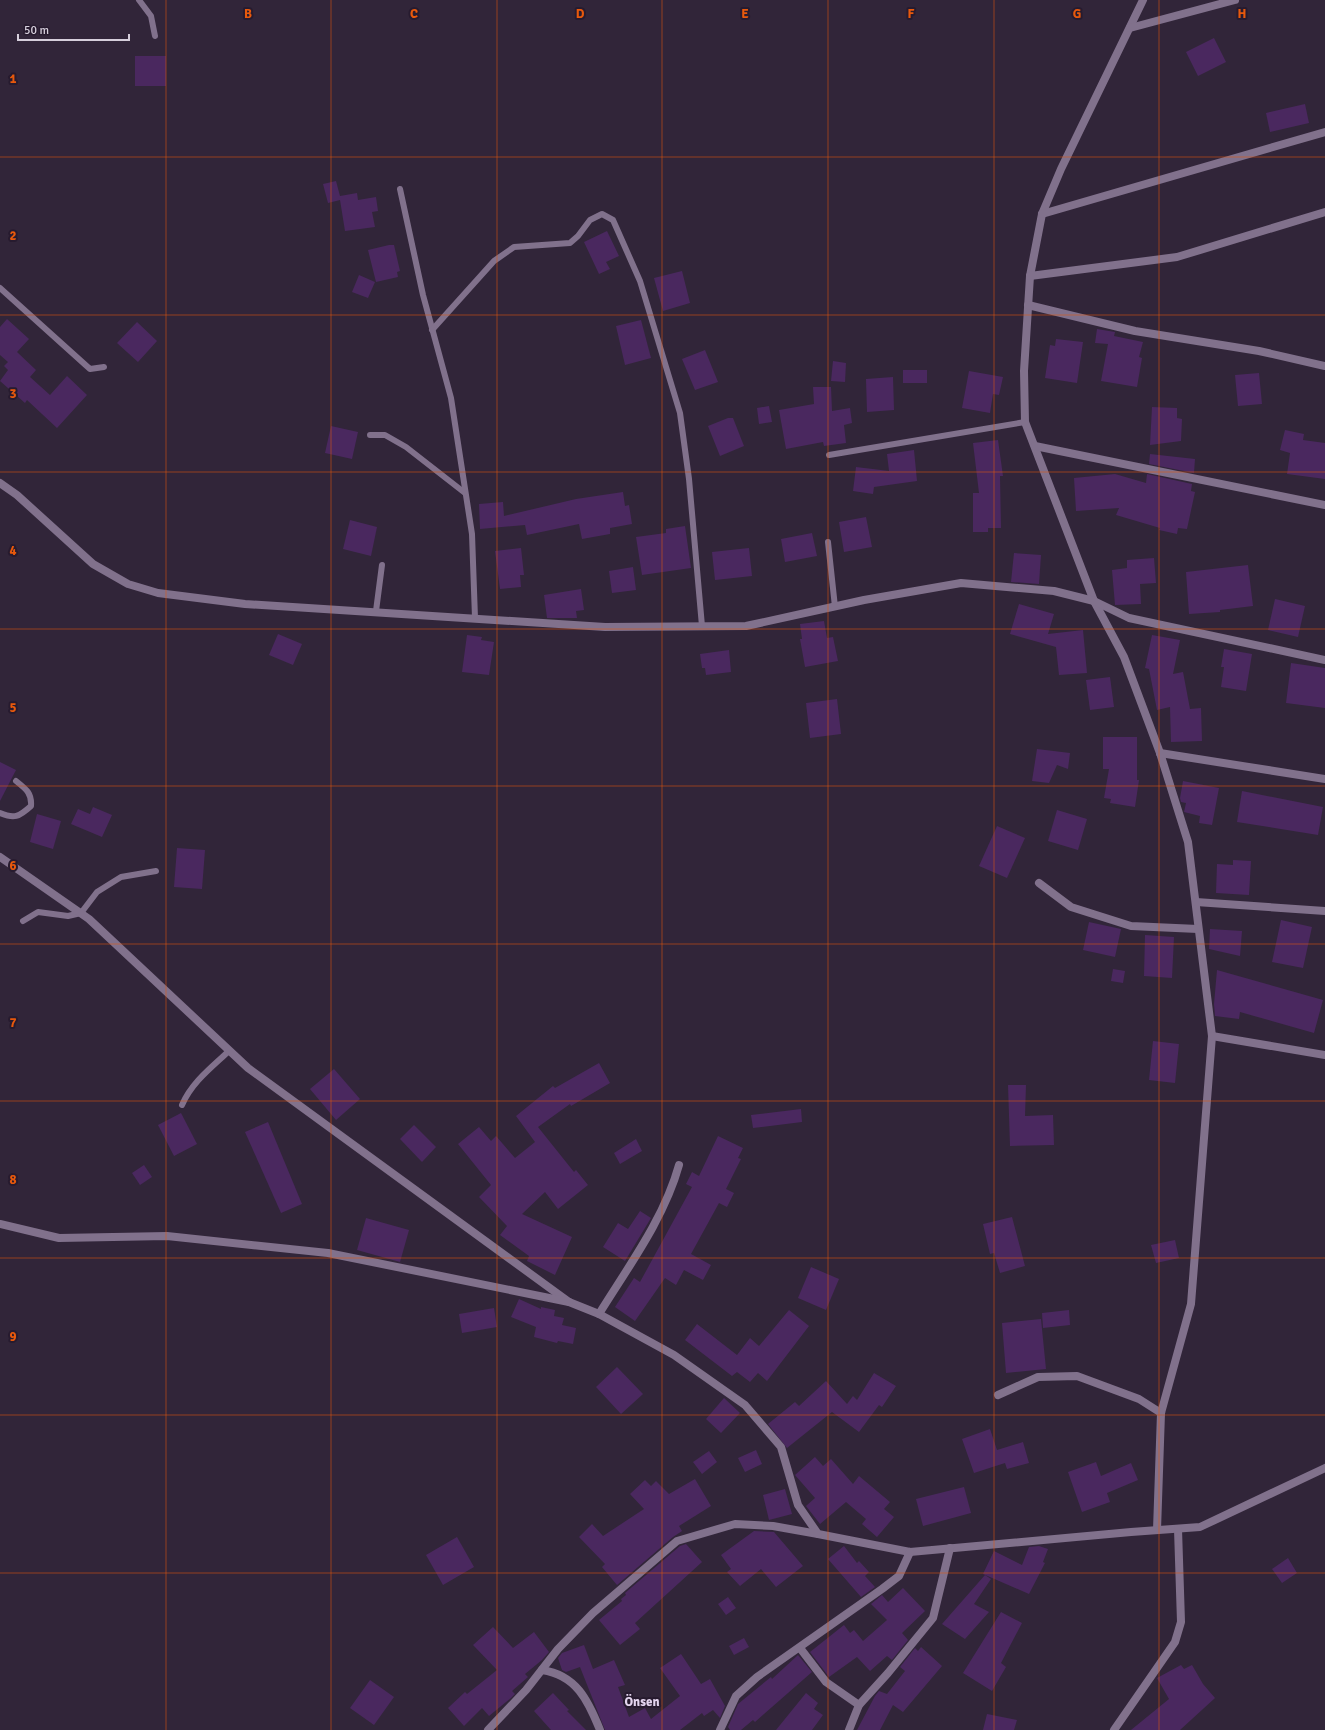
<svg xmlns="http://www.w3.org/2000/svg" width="1325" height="1730" viewBox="0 0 1325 1730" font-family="Signika,sans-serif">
<rect width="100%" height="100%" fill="#312539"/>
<!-- building -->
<g fill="#4a285f">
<path d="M1214,38L1226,62L1198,76L1186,52Z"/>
<rect x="135" y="56" width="31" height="30"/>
<path d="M1305,104L1309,123L1270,132L1266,113Z"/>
<path d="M336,181L340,196L357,193L358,200L376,197L378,211L372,212L375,227L345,231L340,200L328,203L323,184Z"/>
<path d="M607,231L619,256L606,262L610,269L599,274L584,242Z"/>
<path d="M389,245H394L400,271L397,272L398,277L376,282L368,250Z"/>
<path d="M682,271L690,303L663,311L654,278Z"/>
<path d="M359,275L375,282L368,298L352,292Z"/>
<path d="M7,319L29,339L17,352L36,370L30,377L50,395L67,376L87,395L57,428L27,400L25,403L0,381L8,370L4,366L8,362L0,355V327Z"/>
<path d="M641,320L651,358L625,365L616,326Z"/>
<path d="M137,322L157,341L138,362L117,343Z"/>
<path d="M1097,329L1115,332L1114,336L1143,342L1139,357L1142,358L1137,387L1101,381L1108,344L1095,343Z"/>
<path d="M1056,339L1083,342L1077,383L1045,378L1050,345L1055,346Z"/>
<path d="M705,350L718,382L695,390L682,359Z"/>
<path d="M833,361L846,363L845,382L831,381Z"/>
<rect x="903" y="370" width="24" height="13"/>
<path d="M969,371L1003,377L999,395L993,394L990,413L962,408Z"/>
<path d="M1259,373L1262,404L1238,406L1235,375Z"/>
<path d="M893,377L894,410L867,412L866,379Z"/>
<path d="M813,387H831L832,411L850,408L852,423L844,425L846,443L824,446L823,442L786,449L779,410L814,404Z"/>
<path d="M769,406L772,422L759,424L757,408Z"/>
<path d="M1152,407L1177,408V418L1182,419L1181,441L1150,445Z"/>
<path d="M728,418H733L744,446L720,456L708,426Z"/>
<path d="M331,426L358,432L352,459L325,453Z"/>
<path d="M1285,430L1304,434L1303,440L1325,443V479L1287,474L1290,453L1280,450Z"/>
<path d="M998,440L1003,476H1000L1001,528H988V532H973V493H979L973,443Z"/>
<path d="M914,450L917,481L874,487L873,494L853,491L856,467L889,471L887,454Z"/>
<path d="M1150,454L1195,459L1194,473L1149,464Z"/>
<path d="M1115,474L1146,483L1147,474L1192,484L1191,491L1195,492L1187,529L1178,528L1177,534L1159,530L1160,528L1116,515L1119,508L1076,511L1074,478Z"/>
<path d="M623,492L625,506L629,505L632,524L610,528V534L582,539L579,524L527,535L525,525L480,529L479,504L503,502L504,516L576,499Z"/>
<path d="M866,517L872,547L844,552L839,522Z"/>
<path d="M350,520L377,527L371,556L343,549Z"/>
<path d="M685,526L691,568L642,575L636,537L666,533V529Z"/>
<path d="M812,533L817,556L785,562L781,539Z"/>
<path d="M521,548L524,575H520L521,587L500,589L495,551Z"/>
<path d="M749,548L752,576L715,580L712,552Z"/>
<path d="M1014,553L1041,555L1039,584L1011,582Z"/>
<path d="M1154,558L1156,583L1140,584L1141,604L1115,605L1112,570L1127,568V560Z"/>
<path d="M1248,565L1253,606L1220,610V612L1189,614L1186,572Z"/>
<path d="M633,567L636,590L612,593L609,571Z"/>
<path d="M581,589L584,610L576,611L577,618H547L544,595Z"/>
<path d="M1275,599L1305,606L1298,637L1268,630Z"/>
<path d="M1019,604L1054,614L1048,634L1083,630L1087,673L1059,675L1056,647L1010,634Z"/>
<path d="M824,621L827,638L833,637L838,661L805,667L800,639H802L800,624Z"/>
<path d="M278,634L302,644L293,665L269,655Z"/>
<path d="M467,635L482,637L481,640L494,642L489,675L462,672Z"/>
<path d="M1152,635L1180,640L1173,674L1183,672L1190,709L1201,708L1202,741L1171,742L1170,707L1157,710L1149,669L1145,668Z"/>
<path d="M1224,649L1252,654L1246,691L1221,687L1224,667H1221Z"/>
<path d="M729,650L731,672L706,675L705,668H702L700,654Z"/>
<path d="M1291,663L1325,668V708L1286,703Z"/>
<path d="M1110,677L1114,707L1090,710L1086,680Z"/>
<path d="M837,699L841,734L810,738L806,703Z"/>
<path d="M1103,737H1137V780H1139L1135,807L1110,803L1111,799L1104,798L1109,769H1103Z"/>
<path d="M1037,749L1070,753L1068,769L1057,765L1049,783L1032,781Z"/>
<path d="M0,762L16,770L0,801Z"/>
<path d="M1183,781L1219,788L1212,825L1199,823L1200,816L1184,812L1186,803L1181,802L1180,798Z"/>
<path d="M1242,791L1323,807L1318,835L1237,822Z"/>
<path d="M93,807L112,815L102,837L71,824L78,809L90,814Z"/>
<path d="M1057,810L1087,819L1078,850L1048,841Z"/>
<path d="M37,814L61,821L53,849L30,842Z"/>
<path d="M997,826L1025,838L1007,878L979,866Z"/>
<path d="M177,848L205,850L202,889L174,887Z"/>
<path d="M1233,860L1251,861L1249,895L1216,893L1217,864L1233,865Z"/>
<path d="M1281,920L1312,927L1303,968L1272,962Z"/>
<path d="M1089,922L1121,929L1115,957L1083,950Z"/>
<path d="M1210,929L1242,931L1240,956L1209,949Z"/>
<path d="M1145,935L1174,937L1172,978L1144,976Z"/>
<path d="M1113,969L1125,971L1123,983L1111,981Z"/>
<path d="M1217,970L1323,1000L1314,1033L1240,1012L1239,1019L1215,1016L1214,1004Z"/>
<path d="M1153,1041L1179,1044L1175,1083L1149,1080Z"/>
<path d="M599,1063L610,1083L571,1106L570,1104L538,1127L574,1172L576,1170L588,1185L558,1209L545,1192L522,1214L572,1237L555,1275L527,1261L529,1256L500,1235L507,1226L479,1197L491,1185L458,1144L479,1127L491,1141L496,1136L515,1158L535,1142L516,1116L553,1086L555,1088Z"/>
<path d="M334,1069L360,1099L336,1120L310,1089Z"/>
<path d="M1008,1085H1026L1025,1116L1053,1115L1054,1145L1010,1146Z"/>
<path d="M801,1109L802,1122L753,1128L751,1115Z"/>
<path d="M181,1113L197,1144L174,1156L158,1125Z"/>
<path d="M268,1122L302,1204L281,1213L245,1132Z"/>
<path d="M414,1125L436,1147L422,1162L400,1139Z"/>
<path d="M718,1136L743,1148L738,1158L741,1159L726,1189L734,1193L727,1207L719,1203L691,1254L711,1265L703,1280L684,1270L676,1285L665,1278L635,1321L615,1307L634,1278L640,1282L692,1187L686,1184L692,1172L699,1176Z"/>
<path d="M636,1139L642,1151L620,1164L614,1153Z"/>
<path d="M144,1165L152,1177L140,1185L132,1173Z"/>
<path d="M640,1211L651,1218L625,1261L603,1247L618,1223L628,1229Z"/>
<path d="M1012,1217L1025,1266L1000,1273L994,1253L990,1254L983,1224Z"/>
<path d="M366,1218L409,1230L400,1262L357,1250Z"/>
<path d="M1175,1240L1179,1258L1156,1263L1151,1245Z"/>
<path d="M811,1267L839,1279L826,1310L798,1298Z"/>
<path d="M519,1299L541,1309V1307L555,1310L554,1316L564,1318L562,1325L576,1328L573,1344L558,1341L557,1343L534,1337L536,1327L511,1317Z"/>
<path d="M494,1308L497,1327L462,1333L459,1314Z"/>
<path d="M789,1310L809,1326L767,1381L758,1373L750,1382L737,1372L732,1376L685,1340L697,1324L737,1355L750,1338L759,1346Z"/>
<path d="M1069,1310L1070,1325L1043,1328L1042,1313Z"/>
<path d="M1041,1319L1046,1369L1006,1373L1002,1323Z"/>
<path d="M617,1367L643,1394L621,1414L596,1387Z"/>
<path d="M874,1373L896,1386L882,1407L879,1405L859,1432L832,1412L787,1448L768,1424L795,1402L799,1406L826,1381L847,1404L853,1396L857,1400Z"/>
<path d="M724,1398L740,1413L721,1433L706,1419Z"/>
<path d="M990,1429L997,1450L1023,1442L1029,1463L1007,1469L1005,1463L974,1473L962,1439Z"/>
<path d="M756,1450L762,1464L745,1472L738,1458Z"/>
<path d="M709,1451L717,1462L702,1474L693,1462Z"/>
<path d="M815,1457L823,1466L831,1459L853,1484L859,1476L890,1502L884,1509L894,1517L877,1537L862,1524L866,1519L846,1502L820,1524L806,1506L815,1498L795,1475Z"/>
<path d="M1096,1462L1101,1476L1131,1463L1138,1480L1107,1493L1110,1502L1082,1512L1068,1472Z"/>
<path d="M695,1479L711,1506L679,1526L682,1531L673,1537L617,1585L602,1567L605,1564L579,1537L592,1524L603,1536L644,1509L630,1494L645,1480L651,1486L656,1481L669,1494Z"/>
<path d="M964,1487L971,1513L923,1526L916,1499Z"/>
<path d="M785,1489L792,1514L769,1520L763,1495Z"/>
<path d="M754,1531L774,1532L803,1566L776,1587L761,1569L740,1586L727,1572L731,1569L721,1555Z"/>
<path d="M457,1537L474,1567L443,1585L426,1555Z"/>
<path d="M686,1544L702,1562L635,1623L640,1629L620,1645L599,1620L622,1601L621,1599L626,1595L625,1593L680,1546Z"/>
<path d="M844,1546L857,1563L859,1561L869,1572L865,1576L875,1587L861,1597L828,1559Z"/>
<path d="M1039,1546L1048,1549L1043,1562L1045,1563L1029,1594L983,1574L994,1551L1022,1565L1029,1547Z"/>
<path d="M1288,1558L1297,1573L1282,1583L1272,1569Z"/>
<path d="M985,1575L991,1579L974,1604L989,1612L965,1639L942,1624Z"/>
<path d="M903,1588L925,1611L902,1633L908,1640L892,1660L887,1656L870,1671L857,1657L829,1677L810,1652L844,1625L850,1633L854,1630L863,1641L887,1620L871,1604L882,1595L888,1602Z"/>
<path d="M728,1597L736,1608L726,1615L718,1604Z"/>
<path d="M1001,1612L1022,1623L1001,1663L1006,1667L992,1691L963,1673Z"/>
<path d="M493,1627L513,1648L534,1632L549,1652L542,1660L525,1674L528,1677L512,1691L515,1694L511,1698L489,1716L482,1708L464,1726L448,1708L465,1692L467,1694L497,1670L473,1645Z"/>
<path d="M744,1638L749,1647L734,1655L729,1646Z"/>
<path d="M584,1645L593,1669L614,1660L625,1685L618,1687L629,1717L645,1708L651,1719L680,1696L660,1668L681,1654L701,1684L710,1679L725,1706L720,1718L713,1710L704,1716L702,1713L680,1730H605L580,1667L566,1672L562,1670L558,1658L562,1653Z"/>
<path d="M921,1647L942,1666L903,1712L893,1705L880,1730H857L875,1696L879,1691L887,1694L905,1671L900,1667L915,1648L918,1651Z"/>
<path d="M798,1655L812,1672L755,1722L753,1720L741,1730H730L728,1727L738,1704L771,1677L772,1679Z"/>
<path d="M1181,1665L1184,1669L1192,1665L1203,1684L1215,1698L1180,1730H1131L1169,1699L1157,1678Z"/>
<path d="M370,1680L394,1697L374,1725L350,1708Z"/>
<path d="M553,1693L569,1710L567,1711L586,1730H551L534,1711Z"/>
<path d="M806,1693L818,1703L814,1709L823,1715L812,1730H776Z"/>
<path d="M987,1714L1017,1720L1014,1730H983Z"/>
</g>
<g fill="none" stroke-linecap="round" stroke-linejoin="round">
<!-- service -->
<g stroke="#81718c" stroke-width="6">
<path d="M139,0L151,16L155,36"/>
<path d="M400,189L423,295L451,398L472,534L475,618"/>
<path d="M0,288L90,369L104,367"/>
<path d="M432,330L494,261L514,247L570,243L578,236L590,220L602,214L613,220L640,281L680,413L689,479L702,626"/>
<path d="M370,435H385L406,447L465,493"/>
<path d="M829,455L1025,422"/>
<path d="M828,542L835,607"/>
<path d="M376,611L382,565"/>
<path d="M0,813C14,819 19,817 31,806C32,793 26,789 16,781"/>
<path d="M23,921L38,912L68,916L81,913L97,892L121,877L156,871"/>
<path d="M182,1105C192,1082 212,1067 229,1051"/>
</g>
<!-- minor -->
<g stroke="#81718c" stroke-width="8">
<path d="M1143,0L1061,169L1042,214L1030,276L1024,371L1025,422L1094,601L1124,657L1160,753L1188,842L1212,1036L1191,1304L1161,1413L1157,1530"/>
<path d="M1130,28L1235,0"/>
<path d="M1042,214L1325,132"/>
<path d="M1030,276L1177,257L1325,212"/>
<path d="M1028,305L1135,331L1259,351L1325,366"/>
<path d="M1035,446L1325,505"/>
<path d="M0,483L17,495L93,564L128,584L158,593L245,604L605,627L746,626L864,600L961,583L1054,591L1094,601L1129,618L1325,660"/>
<path d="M1160,753L1325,779"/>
<path d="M0,857L89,919L248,1068L569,1302L599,1314L674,1355L745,1405L781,1447L798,1505L818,1534L910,1552L1131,1532L1200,1527L1325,1468"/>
<path d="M1039,883L1071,907L1131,926L1198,929"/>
<path d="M1196,902L1325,911"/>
<path d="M1212,1036L1325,1055"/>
<path d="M599,1314C628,1267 664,1219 679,1165"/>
<path d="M998,1395L1038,1377L1077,1376L1139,1399L1161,1413"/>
<path d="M800,1648L826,1682L859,1705"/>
<path d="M542,1670C576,1675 588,1700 600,1730"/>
<path d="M488,1730L526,1690L558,1649L593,1613L677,1541L735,1524L773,1526L818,1534"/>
<path d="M720,1730L736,1696L757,1677L882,1589L899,1576L910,1552"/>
<path d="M849,1730L859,1705L888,1673L933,1618L950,1548"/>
<path d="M1114,1730L1175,1642L1181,1622L1178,1529"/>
</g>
<!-- tertiary -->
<path stroke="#81718c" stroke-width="8" d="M0,1224L59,1238L167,1236L328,1253L569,1302"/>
</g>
<!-- grid -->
<path fill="none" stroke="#e8590c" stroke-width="1" stroke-opacity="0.55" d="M166,0V1730M331,0V1730M497,0V1730M662,0V1730M828,0V1730M994,0V1730M1159,0V1730M0,157H1325M0,315H1325M0,472H1325M0,629H1325M0,786H1325M0,944H1325M0,1101H1325M0,1258H1325M0,1415H1325M0,1573H1325"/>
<g text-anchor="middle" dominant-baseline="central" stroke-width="4" stroke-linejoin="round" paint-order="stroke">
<!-- quarter labels -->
<g font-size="13" font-weight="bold" fill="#e4d5ef" stroke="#271b2f">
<text x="642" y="1702">Önsen</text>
</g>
</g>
<g font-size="13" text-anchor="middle" font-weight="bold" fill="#e8590c" stroke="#271b2f" stroke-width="4" stroke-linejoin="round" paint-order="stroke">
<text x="248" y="18">B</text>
<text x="414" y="18">C</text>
<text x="580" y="18">D</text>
<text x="745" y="18">E</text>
<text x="911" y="18">F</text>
<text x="1077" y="18">G</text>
<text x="1242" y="18">H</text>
<text x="13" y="83">1</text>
<text x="13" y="240">2</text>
<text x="13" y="398">3</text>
<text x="13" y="555">4</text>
<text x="13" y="712">5</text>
<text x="13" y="870">6</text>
<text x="13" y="1027">7</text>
<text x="13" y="1184">8</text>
<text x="13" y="1341">9</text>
</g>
<!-- scale -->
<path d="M18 34v6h111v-6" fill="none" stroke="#d6cfdc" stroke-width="2"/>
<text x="24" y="34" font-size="12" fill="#d6cfdc" stroke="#271b2f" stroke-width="3" paint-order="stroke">50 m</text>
</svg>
